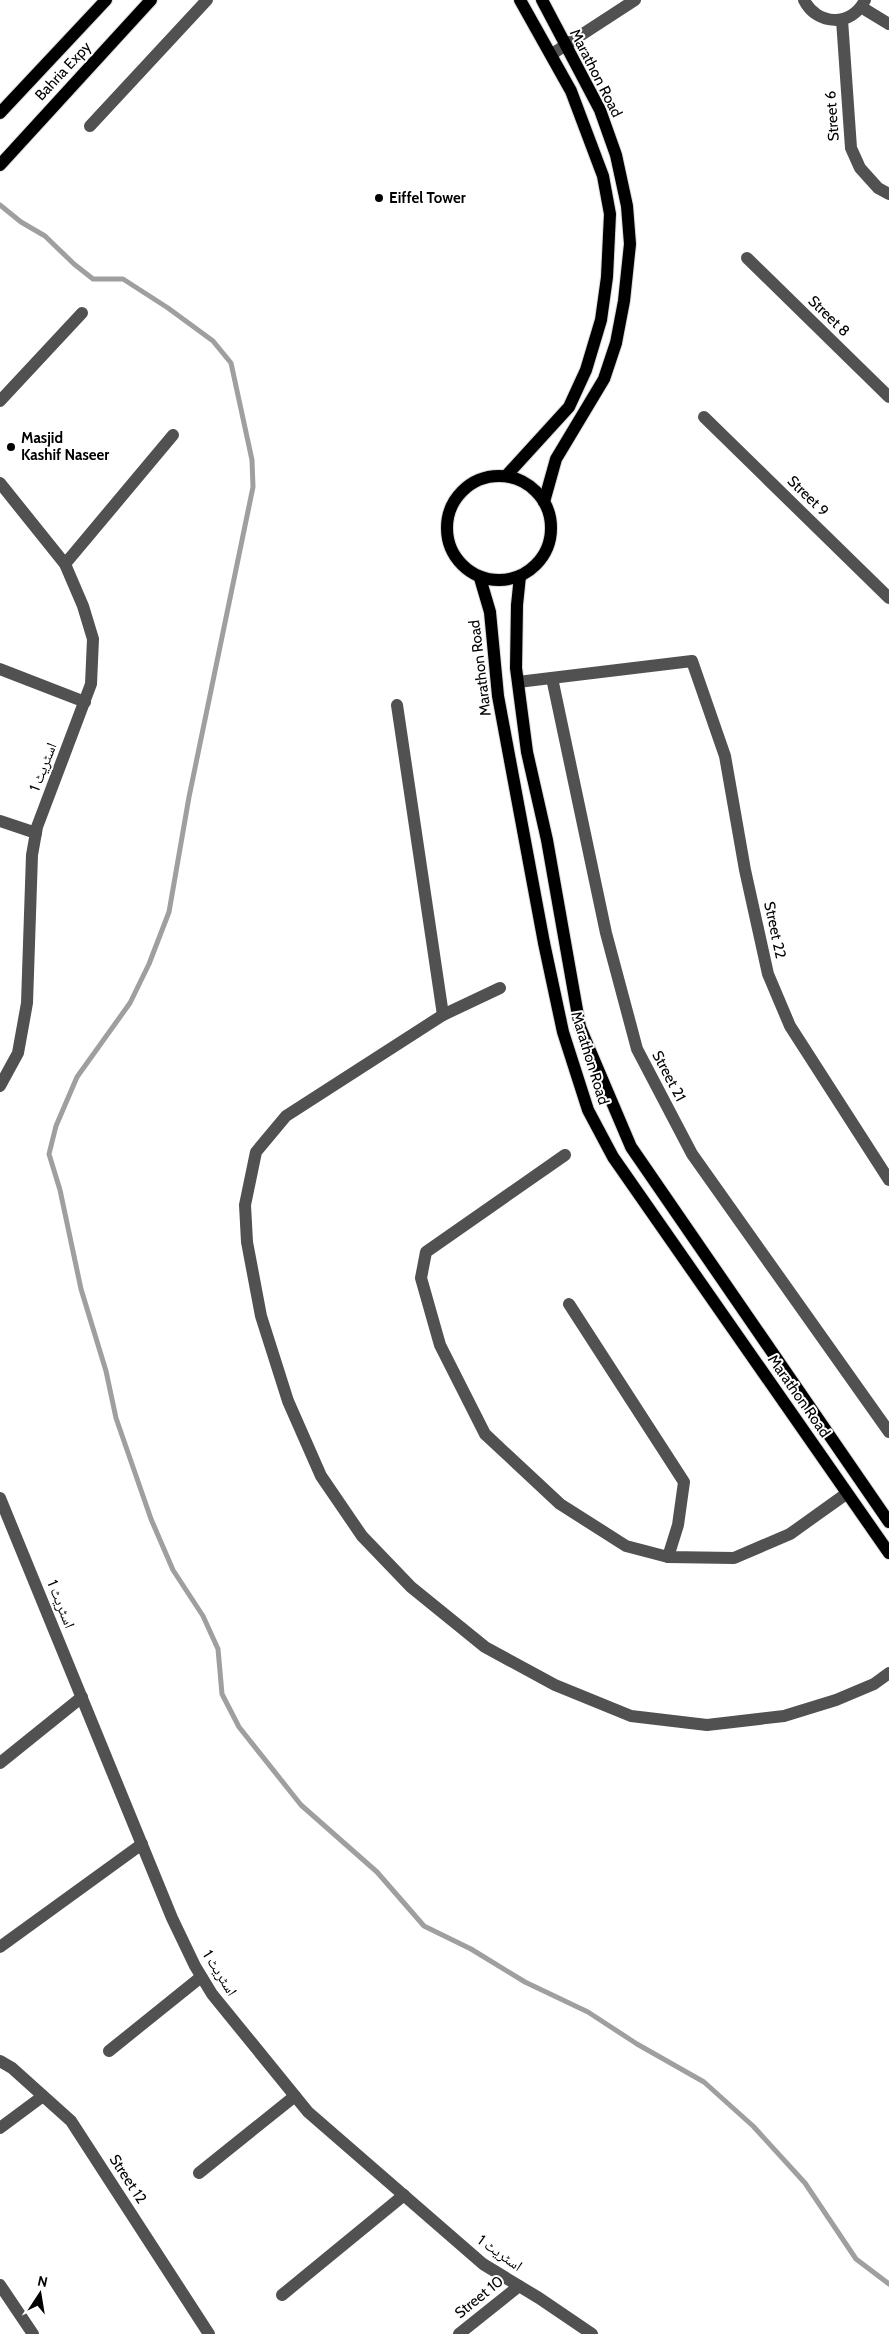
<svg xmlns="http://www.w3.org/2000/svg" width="889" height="2334" viewBox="0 0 889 2334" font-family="Cabin,'Noto Naskh Arabic',sans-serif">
<rect width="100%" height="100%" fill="#fff"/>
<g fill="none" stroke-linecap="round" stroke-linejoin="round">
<!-- stream -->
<path stroke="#9f9f9f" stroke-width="5" d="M0,205L21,222L45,236L74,264L93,279H123L168,308L213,341L231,363L252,460L253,487L189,797L169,912L149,964L130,1003L77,1077L56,1126L49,1154L60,1190L81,1289L106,1371L116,1418L151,1519L173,1570L203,1616L218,1649L222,1694L239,1727L301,1805L377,1872L424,1926L471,1949L525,1982L588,2012L637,2044L704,2082L753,2126L805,2183L856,2259L889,2284"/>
<defs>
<g id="major">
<path d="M542,0L600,110L616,155L627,206L630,244L624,301L616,343L604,379L556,459L544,502"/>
<path d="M0,113L106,0"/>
<path d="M0,165L151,0"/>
<circle cx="499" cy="528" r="52"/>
<path d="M506,476L569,407L586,370L601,320L607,277L610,214L603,176L571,91L520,0"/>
<path d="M520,576L517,605L516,668L527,752L547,840L580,1027L631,1147L889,1522"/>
<path d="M480,578L490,612L498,696L544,943L563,1032L588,1110L613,1157L889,1553"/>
</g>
</defs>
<!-- major casing -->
<use href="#major" stroke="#dbdbdb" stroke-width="14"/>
<!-- minor -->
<g stroke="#515151" stroke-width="12">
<path d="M804,0C817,26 852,27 865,0"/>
<path d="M861,7L889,24"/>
<path d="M842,20L851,148L860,168L878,188L889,194"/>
<path d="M552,54L635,0"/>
<path d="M90,126L207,0"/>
<path d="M747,258L889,397"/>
<path d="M0,401L82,313"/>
<path d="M704,417L889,598"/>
<path d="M0,483L65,564L83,606L93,639L91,684L37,827L32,855L27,1003L18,1053L0,1086"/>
<path d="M65,564L173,435"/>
<path d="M0,669L85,702"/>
<path d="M552,678L606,933L637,1049L692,1154L889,1432"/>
<path d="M518,682L692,661L725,756L745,870L768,974L790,1026L889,1180"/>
<path d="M397,705L443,1015"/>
<path d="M0,821L36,833"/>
<path d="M500,988L443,1015L286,1116L256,1152L245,1205L247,1242L261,1316L288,1401L321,1476L362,1536L411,1587L485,1647L555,1685L631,1716L707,1725L784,1716L836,1700L874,1684L889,1673"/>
<path d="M565,1155L426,1252L421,1278L440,1345L485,1434L560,1504L626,1546L668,1557L734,1558L790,1534L846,1494"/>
<path d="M569,1304L684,1482L678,1525L668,1557"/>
<path d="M0,1498L172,1918L195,1966L212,1994L308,2112L483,2264L539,2298L592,2334"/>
<path d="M0,1763L82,1697"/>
<path d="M0,1947L142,1844"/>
<path d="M109,2051L201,1977"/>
<path d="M0,2061L12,2068L71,2121L209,2334"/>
<path d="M0,2128L43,2096"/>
<path d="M199,2173L295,2096"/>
<path d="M0,2285L33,2334"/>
<path d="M282,2295L404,2195"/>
<path d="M459,2334L519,2286"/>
</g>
<!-- major -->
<use href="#major" stroke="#000" stroke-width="12"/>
</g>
<!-- markers -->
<g fill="#000" stroke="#fff" stroke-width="2">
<circle cx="379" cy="198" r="5"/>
<circle cx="11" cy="447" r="5"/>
</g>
<g text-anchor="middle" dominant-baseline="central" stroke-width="4" stroke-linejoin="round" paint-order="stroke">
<!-- street labels -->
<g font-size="15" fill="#000" stroke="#fff">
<text transform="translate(63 71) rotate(-47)">Bahria Expy</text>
<text transform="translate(596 73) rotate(63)">Marathon Road</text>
<text transform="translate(832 116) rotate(-94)">Street 6</text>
<text transform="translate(829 316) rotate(44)">Street 8</text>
<text transform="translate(808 496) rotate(44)">Street 9</text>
<text transform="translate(480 668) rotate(-97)">Marathon Road</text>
<text transform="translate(43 767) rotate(-69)">اسٹریٹ 1</text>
<text transform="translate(775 930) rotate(78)">Street 22</text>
<text transform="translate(590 1058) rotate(73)">Marathon Road</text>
<text transform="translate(669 1076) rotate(62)">Street 21</text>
<text transform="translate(799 1396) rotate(55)">Marathon Road</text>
<text transform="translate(61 1604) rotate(68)">اسٹریٹ 1</text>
<text transform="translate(220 1973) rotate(58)">اسٹریٹ 1</text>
<text transform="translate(128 2179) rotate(57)">Street 12</text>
<text transform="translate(500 2253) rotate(35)">اسٹریٹ 1</text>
<text transform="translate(479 2297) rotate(-39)">Street 10</text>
</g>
<!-- poi labels -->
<g font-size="15" font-weight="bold" fill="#000" stroke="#fff" text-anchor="start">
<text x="389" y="198">Eiffel Tower</text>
<text x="21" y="438">Masjid<tspan x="21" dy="17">Kashif Naseer</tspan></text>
</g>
</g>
<!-- north arrow -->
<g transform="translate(40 2294) rotate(12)" stroke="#ffffff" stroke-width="4" paint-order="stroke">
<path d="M0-4L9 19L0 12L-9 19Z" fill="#000000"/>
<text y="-8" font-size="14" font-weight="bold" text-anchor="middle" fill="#000000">N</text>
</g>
</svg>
